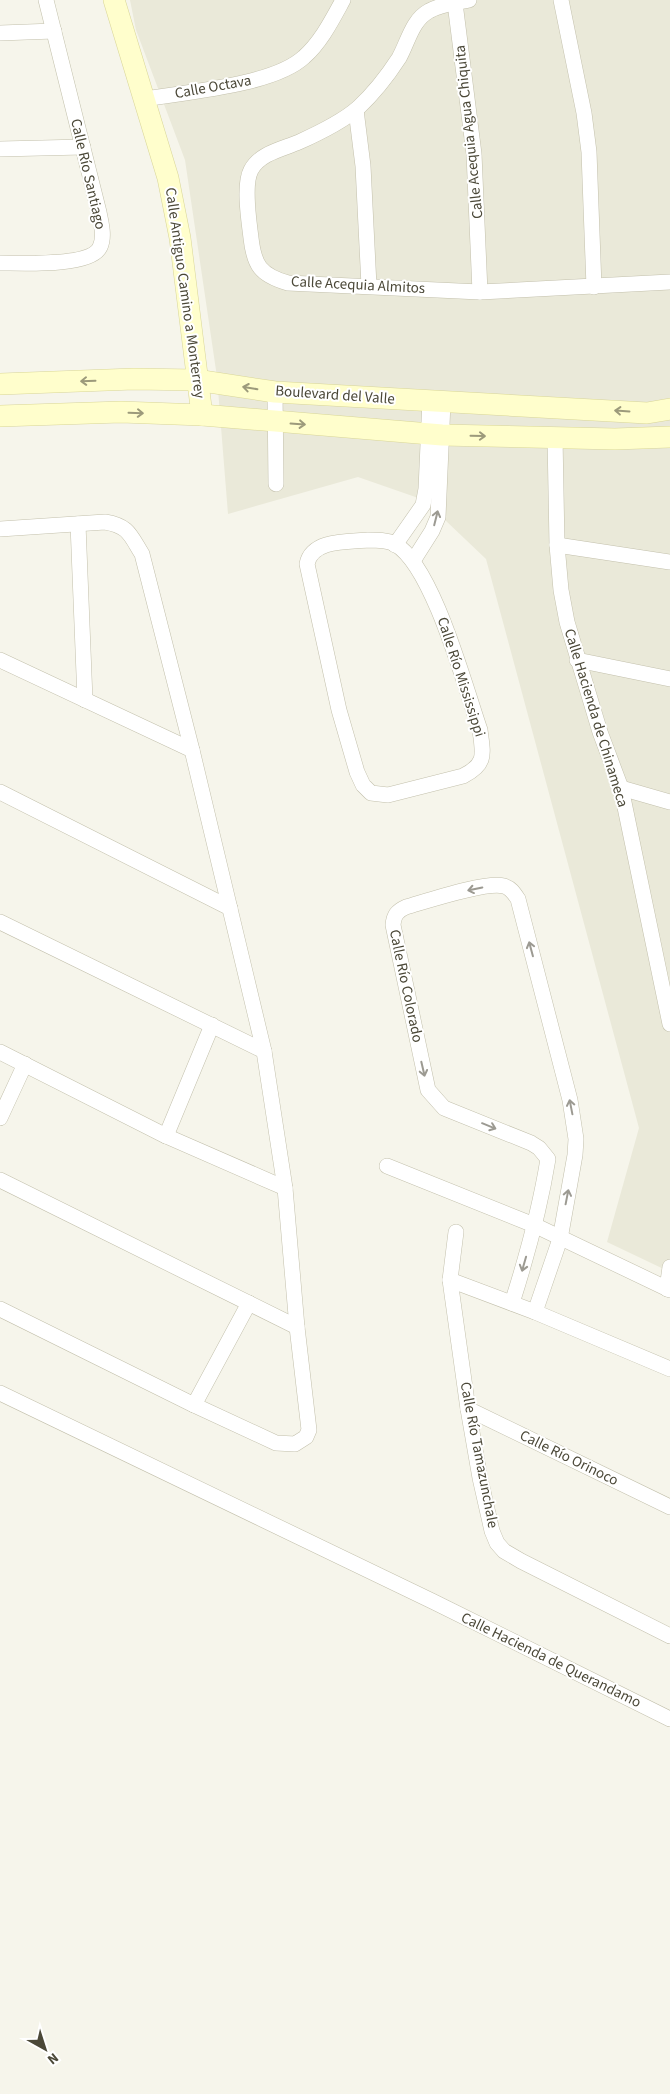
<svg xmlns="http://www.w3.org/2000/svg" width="670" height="2094" viewBox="0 0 670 2094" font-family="'Source Sans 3',sans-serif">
<rect width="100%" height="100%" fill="#f6f5eb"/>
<!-- residential -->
<path fill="#eae9d9" d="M130,0H670V1272L607,1242L639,1128L486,559L424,500L358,477L228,514L217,377L185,160L136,30Z"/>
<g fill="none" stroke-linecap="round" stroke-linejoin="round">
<defs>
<g id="street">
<path d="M469,0C456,3 441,4 429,11C412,20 408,42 399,58C388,75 373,94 358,108C342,122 319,133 299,142C283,149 260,153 251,170C243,185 249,221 251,238C254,265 260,275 288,283L480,292L670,282"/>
<path d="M561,0L584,113L589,152L594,287"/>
<path d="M455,3L474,154L480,292"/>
<path d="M0,33L54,31"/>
<path d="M145,99C187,92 274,85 304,57C321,42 332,20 343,0"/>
<path d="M356,110L363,166L369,286"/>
<path d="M0,149L83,147"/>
<path d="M0,263C21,263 91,267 100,247C105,236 101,223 99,212L46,0"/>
<path d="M275,392L276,484"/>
<path d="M555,437L557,545L561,590L567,622L600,732L621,788L670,1024"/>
<path d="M78,524L85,700"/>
<path d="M0,529L105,522C129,526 130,535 142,554L192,750L264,1051L285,1188L297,1327L309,1430L306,1437L295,1444L276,1443L194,1405L0,1309"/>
<path d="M368,540C377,540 387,540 395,544C433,566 465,687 480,730C483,754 487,764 463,776L388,795L371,793L363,785L357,772L339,710L307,564C312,539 349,542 368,540Z"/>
<path d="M395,545L423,505L426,489L430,400"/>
<path d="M557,545L670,562"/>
<path d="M413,561L432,531L438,517L443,402"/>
<path d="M0,660L192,750"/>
<path d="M577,660L670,679"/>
<path d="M621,788L670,802"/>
<path d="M0,792L230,908"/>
<path d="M0,922L264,1051"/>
<path d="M0,1052L166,1136L285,1188"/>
<path d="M0,1118L25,1064"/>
<path d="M166,1136L212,1025"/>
<path d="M387,1166L534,1225L670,1290"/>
<path d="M0,1180L297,1327"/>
<path d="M456,1232L450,1280L468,1409L480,1478L492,1531L497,1543L504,1551L521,1561L670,1636"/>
<path d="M450,1280L535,1312L670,1369"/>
<path d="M667,1289L670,1267"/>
<path d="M512,1303C527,1256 540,1208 548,1159L539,1148L531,1143L444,1108L428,1090L393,925C394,915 397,911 406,907C427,901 486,881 504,886C511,888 514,893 518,899L570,1100L576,1139L575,1155L560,1239L535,1312"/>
<path d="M0,1393L432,1601L670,1719"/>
<path d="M194,1405L249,1303"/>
<path d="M468,1409L670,1507"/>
</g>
<g id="secondary">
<path d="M114,0L168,178L180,238L202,415"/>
<path d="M0,384L134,379L196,380L275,392L647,413L670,409"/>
<path d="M0,416L121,412L202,415L442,435L615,439L670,437"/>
</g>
</defs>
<!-- street casing -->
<use href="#street" stroke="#c3c0ac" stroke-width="16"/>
<!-- secondary casing -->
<use href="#secondary" stroke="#d9d698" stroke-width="22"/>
<!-- street -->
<use href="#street" stroke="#fff" stroke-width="15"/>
<!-- secondary -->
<use href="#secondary" stroke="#fffecc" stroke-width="21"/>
</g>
<!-- one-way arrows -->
<defs><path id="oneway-shaft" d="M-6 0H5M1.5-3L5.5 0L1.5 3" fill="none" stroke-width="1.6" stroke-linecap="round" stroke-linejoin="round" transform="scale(1.25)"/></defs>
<g stroke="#9c9a7b">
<use href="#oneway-shaft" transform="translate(88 381) rotate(178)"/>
<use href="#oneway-shaft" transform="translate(250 388) rotate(-171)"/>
<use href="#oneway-shaft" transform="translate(622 411) rotate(-176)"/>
<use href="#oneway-shaft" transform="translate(136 413) rotate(2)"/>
<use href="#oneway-shaft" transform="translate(298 424) rotate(4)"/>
<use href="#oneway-shaft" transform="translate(478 436) rotate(1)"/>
</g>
<g stroke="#9c9a92">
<use href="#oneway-shaft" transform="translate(436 518) rotate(-76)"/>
<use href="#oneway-shaft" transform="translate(475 889) rotate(168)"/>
<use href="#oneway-shaft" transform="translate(531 949) rotate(-105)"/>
<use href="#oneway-shaft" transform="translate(423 1069) rotate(77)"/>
<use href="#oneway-shaft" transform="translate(571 1107) rotate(-101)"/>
<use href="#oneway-shaft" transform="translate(489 1126) rotate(22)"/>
<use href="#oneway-shaft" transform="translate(567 1197) rotate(-79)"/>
<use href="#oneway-shaft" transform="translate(524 1264) rotate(106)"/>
</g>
<g text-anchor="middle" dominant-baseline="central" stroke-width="4" stroke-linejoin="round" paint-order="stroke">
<!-- street labels -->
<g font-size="15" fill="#4b4838" stroke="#fff">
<text transform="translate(213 87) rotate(-10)">Calle Octava</text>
<text transform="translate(469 132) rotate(-96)">Calle Acequia Agua Chiquita</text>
<text transform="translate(88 174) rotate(77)">Calle Río Santiago</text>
<text transform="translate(358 285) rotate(3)">Calle Acequia Almitos</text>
<text transform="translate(185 293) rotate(82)">Calle Antiguo Camino a Monterrey</text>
<text transform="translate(335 395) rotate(4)">Boulevard del Valle</text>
<text transform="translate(461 677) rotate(72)">Calle Río Mississippi</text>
<text transform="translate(596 718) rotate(73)">Calle Hacienda de Chinameca</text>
<text transform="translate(406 986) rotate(78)">Calle Río Colorado</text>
<text transform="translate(479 1455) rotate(79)">Calle Río Tamazunchale</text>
<text transform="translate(569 1458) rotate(26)">Calle Río Orinoco</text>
<text transform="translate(551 1660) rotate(26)">Calle Hacienda de Querandamo</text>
</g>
</g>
<!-- north arrow -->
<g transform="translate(45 2049) rotate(141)" stroke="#ffffff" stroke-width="4" paint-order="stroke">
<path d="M0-4L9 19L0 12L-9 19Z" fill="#4b4838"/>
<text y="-8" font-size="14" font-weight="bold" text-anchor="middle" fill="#4b4838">N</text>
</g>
</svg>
